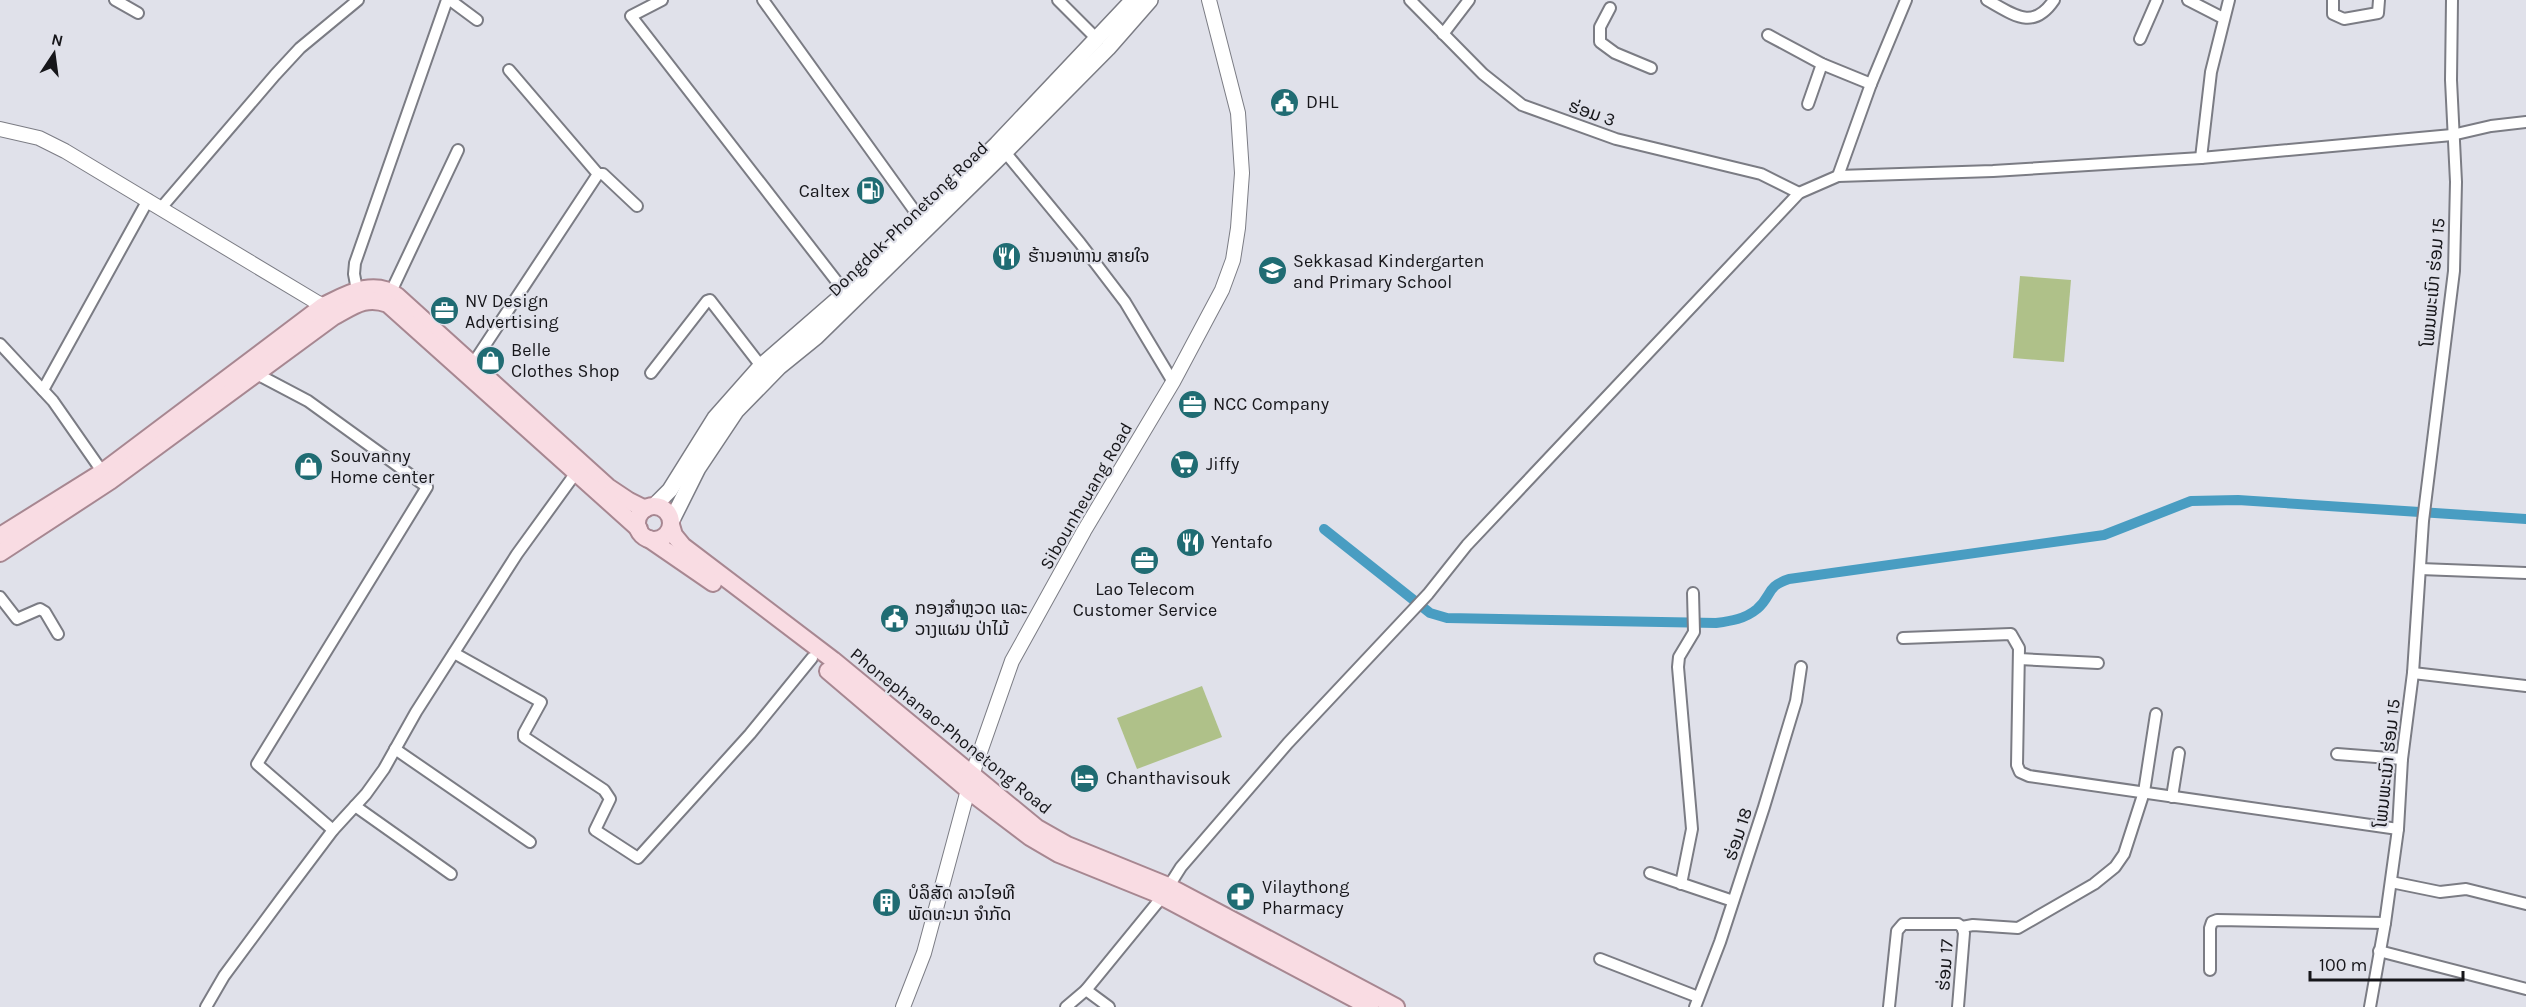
<svg xmlns="http://www.w3.org/2000/svg" width="2526" height="1007" viewBox="0 0 2526 1007" font-family="Karla,'Noto Sans Lao',sans-serif">
<rect width="100%" height="100%" fill="#e0e1ea"/>
<!-- green -->
<g fill="#afc189">
<path d="M2020,276L2071,280L2064,362L2013,358Z"/>
<path d="M1202,686L1222,737L1137,769L1117,718Z"/>
</g>
<g fill="none" stroke-linecap="round" stroke-linejoin="round">
<!-- canal -->
<path stroke="#499dc2" stroke-width="10" d="M1324,529L1430,613L1447,618L1716,623C1731,621 1745,619 1757,609C1773,595 1765,587 1789,579L2104,535L2191,501L2238,500L2526,519"/>
<defs>
<g id="minor">
<path d="M115,0L138,13"/>
<path d="M450,0L477,20"/>
<path d="M662,0L631,16L848,296"/>
<path d="M763,0L924,224"/>
<path d="M1058,0L1097,39"/>
<path d="M1410,0L1483,74L1522,105L1616,139L1761,174L1799,193"/>
<path d="M1987,0C2014,15 2033,31 2054,0"/>
<path d="M2188,0L2223,18"/>
<path d="M2333,0V14L2344,19L2378,13L2379,0"/>
<path d="M1610,8L1600,27V42L1615,53L1651,68"/>
<path d="M1443,34L1469,0"/>
<path d="M1768,35L1822,64L1871,84"/>
<path d="M2140,39L2157,0"/>
<path d="M509,70L598,174H603L637,206"/>
<path d="M1808,104L1822,64"/>
<path d="M1005,152L1080,243L1125,302L1173,382"/>
<path d="M2201,158L2211,72L2229,0"/>
<path d="M1838,176L1871,84L1906,0"/>
<path d="M161,208L275,75L300,48L358,0"/>
<path d="M357,290L354,274L355,263L447,0"/>
<path d="M389,296L458,150"/>
<path d="M0,344L53,401L106,477"/>
<path d="M472,365L598,174"/>
<path d="M255,373L308,401L427,487L257,764L333,830"/>
<path d="M651,373L707,301L710,300L761,366"/>
<path d="M43,390L148,200"/>
<path d="M2420,569L2526,573"/>
<path d="M0,597L17,619L40,609L45,612L58,634"/>
<path d="M1903,638L2011,634L2019,648L2017,765L2020,772L2029,776L2398,829"/>
<path d="M454,653L541,702L524,733V737L604,790L610,799L595,830L638,858L750,734L812,658"/>
<path d="M2019,659L2098,663"/>
<path d="M2413,673L2526,686"/>
<path d="M395,749L530,842"/>
<path d="M2337,754L2402,759"/>
<path d="M2172,797L2179,753"/>
<path d="M355,806L451,874"/>
<path d="M1650,873L1733,901"/>
<path d="M2391,882L2440,892L2466,889L2526,904"/>
<path d="M1681,884L1692,829L1678,667L1679,657L1694,632L1693,593"/>
<path d="M1962,927L1973,925L2018,928L2094,884L2115,867L2124,854L2144,792L2156,714"/>
<path d="M2379,951L2526,989"/>
<path d="M1600,959L1698,997"/>
<path d="M2210,970V928L2212,922L2217,920L2385,923"/>
<path d="M206,1007L224,976L281,899L333,830L366,794L384,769L416,712L517,554L575,474"/>
<path d="M1066,1007L1086,990"/>
<path d="M1109,1007L1086,990L1162,897L1181,867L1288,743L1428,594L1467,545L1799,193L1838,176L1993,171L2201,158L2452,135L2491,126L2526,122"/>
<path d="M1695,1007L1720,942L1764,807L1796,701L1801,667"/>
<path d="M1889,1007L1897,931L1903,924H1958L1962,927L1964,933L1958,1007"/>
<path d="M2370,1007L2385,923L2398,829L2402,759L2413,673L2423,521L2454,271L2456,182L2451,80L2452,0"/>
</g>
<g id="tertiary">
<path d="M0,129L39,138L65,151L323,306"/>
<path d="M903,1007L924,953L972,775L1012,661L1084,531L1173,382L1222,290L1233,260L1238,228L1242,173L1238,113L1209,0"/>
</g>
<g id="secondary">
<path d="M654,506L670,490L715,418L761,366L845,293L997,144L1133,0"/>
<path d="M671,522L698,468L736,411L779,367L816,337L1005,152L1108,48L1150,0"/>
</g>
<g id="primary">
<circle cx="654" cy="523" r="17"/>
<path d="M671,525L674,535L683,546L833,660L1037,828L1067,845L1168,886L1396,1007"/>
<path d="M0,536L104,471L323,306C346,295 373,278 397,296L608,487L629,501L645,509"/>
<path d="M649,539L713,583"/>
<path d="M0,553L110,481L333,317C352,307 365,295 388,304L639,529"/>
<path d="M828,671L968,790L1030,837L1059,854L1153,892L1370,1007"/>
</g>
</defs>
<!-- minor casing -->
<use href="#minor" stroke="#7b7c84" stroke-width="14"/>
<!-- tertiary casing -->
<use href="#tertiary" stroke="#7b7c84" stroke-width="16"/>
<!-- secondary casing -->
<use href="#secondary" stroke="#7b7c84" stroke-width="18"/>
<!-- primary casing -->
<use href="#primary" stroke="#a78791" stroke-width="20"/>
<!-- minor -->
<use href="#minor" stroke="#fff" stroke-width="10"/>
<!-- tertiary -->
<use href="#tertiary" stroke="#fff" stroke-width="14"/>
<!-- secondary -->
<use href="#secondary" stroke="#fff" stroke-width="15"/>
<!-- primary -->
<use href="#primary" stroke="#f9dce3" stroke-width="16"/>
</g>
<!-- icons -->
<defs>
<symbol id="civic-disc" viewBox="-11 -11 22 22"><circle r="9.5" fill="#206c73" stroke="#e0e1ea"/><path d="M-.6-6.5H3V-4.5H.6V-3L4-1V1h2V6H-6V1h2V-1L-.6-3ZM-1.2 2.5V6h2.4V2.5Z" fill="#fff"/></symbol>
<symbol id="fuel-disc" viewBox="-11 -11 22 22"><circle r="9.5" fill="#206c73" stroke="#e0e1ea"/><path d="M-5.5-6h7V0h2V4h1.3V-2.5L3-4.5l.8-.8L6-3V5H2.5V1h-1V6h-7ZM-4.2-4.7v3.2H.2V-4.7Z" fill="#fff"/></symbol>
<symbol id="restaurant-disc" viewBox="-11 -11 22 22"><circle r="9.5" fill="#206c73" stroke="#e0e1ea"/><path d="M-5-6h1v4h1v-4h1v4h1v-4h1v5L-1.5 .5V6h-2V.5L-5-1ZM5-6V6H3V1.5H1.5Q1.5-4 5-6Z" fill="#fff"/></symbol>
<symbol id="school-disc" viewBox="-11 -11 22 22"><circle r="9.5" fill="#206c73" stroke="#e0e1ea"/><path d="M0-5L7-2L0 1L-7-2ZM-4 1L0 2.5L4 1V4Q0 6-4 4Z" fill="#fff"/></symbol>
<symbol id="office-disc" viewBox="-11 -11 22 22"><circle r="9.5" fill="#206c73" stroke="#e0e1ea"/><path d="M-6-3h4V-5.5h4V-3h4V5H-6ZM-1-4.5V-3h2v-1.5ZM-6 0V1H6V0Z" fill="#fff"/></symbol>
<symbol id="shop-disc" viewBox="-11 -11 22 22"><circle r="9.5" fill="#206c73" stroke="#e0e1ea"/><path d="M-5-2.5h2.3a2.7 3.5 0 0 1 5.4 0H5L5.5 6h-11ZM-1.5-2.5h3a1.5 2.3 0 0 0-3 0Z" fill="#fff"/></symbol>
<symbol id="supermarket-disc" viewBox="-11 -11 22 22"><circle r="9.5" fill="#206c73" stroke="#e0e1ea"/><path d="M-6-5.5h2.5l.6 2H6L4.5 2H-2.5L-4.4-4H-6ZM-1.5 3.2a1.3 1.3 0 1 0 .1 0ZM3 3.2a1.3 1.3 0 1 0 .1 0Z" fill="#fff"/></symbol>
<symbol id="hotel-disc" viewBox="-11 -11 22 22"><circle r="9.5" fill="#206c73" stroke="#e0e1ea"/><path d="M-6-4.5h1.5V1H6V5H4.5V3h-9V5H-6ZM-4 0a1.8 1.8 0 1 1 3.6 0ZM.5 0V-2.5h3Q6-2.5 6 0Z" fill="#fff"/></symbol>
<symbol id="pharmacy-disc" viewBox="-11 -11 22 22"><circle r="9.5" fill="#206c73" stroke="#e0e1ea"/><path d="M-2-6h4v4h4v4h-4v4h-4v-4h-4v-4h4Z" fill="#fff"/></symbol>
<symbol id="building-disc" viewBox="-11 -11 22 22"><circle r="9.5" fill="#206c73" stroke="#e0e1ea"/><path d="M-4-6H4V6H1V3H-1V6H-4ZM-2.5-4.3h1.7v1.8h-1.7ZM.8-4.3h1.7v1.8H.8ZM-2.5-1h1.7V.8h-1.7ZM.8-1h1.7V.8H.8Z" fill="#fff"/></symbol>
</defs>
<g fill-rule="evenodd">
<use href="#civic-disc" x="1268" y="86" width="33" height="33"/>
<use href="#fuel-disc" x="854" y="174" width="33" height="33"/>
<use href="#restaurant-disc" x="990" y="240" width="33" height="33"/>
<use href="#school-disc" x="1256" y="254" width="33" height="33"/>
<use href="#office-disc" x="428" y="294" width="33" height="33"/>
<use href="#shop-disc" x="474" y="344" width="33" height="33"/>
<use href="#office-disc" x="1176" y="388" width="33" height="33"/>
<use href="#supermarket-disc" x="1168" y="448" width="33" height="33"/>
<use href="#shop-disc" x="292" y="450" width="33" height="33"/>
<use href="#restaurant-disc" x="1174" y="526" width="33" height="33"/>
<use href="#office-disc" x="1128" y="544" width="33" height="33"/>
<use href="#civic-disc" x="878" y="602" width="33" height="33"/>
<use href="#hotel-disc" x="1068" y="762" width="33" height="33"/>
<use href="#pharmacy-disc" x="1224" y="880" width="33" height="33"/>
<use href="#building-disc" x="870" y="886" width="33" height="33"/>
</g>
<g text-anchor="middle" dominant-baseline="central" stroke-width="4.5" stroke-linejoin="round" paint-order="stroke">
<!-- poi labels -->
<g font-size="18" fill="#16161a" stroke="#e0e1ea" text-anchor="start">
<text x="1306" y="102">DHL</text>
<text x="850" y="191" text-anchor="end">Caltex</text>
<text x="1028" y="256">ຮ້ານອາຫານ ສາຍໃຈ</text>
<text x="1293" y="261">Sekkasad Kindergarten<tspan x="1293" dy="21">and Primary School</tspan></text>
<text x="465" y="301">NV Design<tspan x="465" dy="21">Advertising</tspan></text>
<text x="511" y="350">Belle<tspan x="511" dy="21">Clothes Shop</tspan></text>
<text x="1213" y="404">NCC Company</text>
<text x="330" y="456">Souvanny<tspan x="330" dy="21">Home center</tspan></text>
<text x="1206" y="464">Jiffy</text>
<text x="1211" y="542">Yentafo</text>
<text x="1145" y="589" text-anchor="middle">Lao Telecom<tspan x="1145" dy="21">Customer Service</tspan></text>
<text x="915" y="608">ກອງສໍາຫຼວດ ແລະ<tspan x="915" dy="21">ວາງແຜນ ປ່າໄມ້</tspan></text>
<text x="1106" y="778">Chanthavisouk</text>
<text x="1262" y="887">Vilaythong<tspan x="1262" dy="21">Pharmacy</tspan></text>
<text x="908" y="893">ບໍລິສັດ ລາວໄອທີ<tspan x="908" dy="21">ພັດທະນາ ຈຳກັດ</tspan></text>
</g>
<!-- street labels -->
<g font-size="18" fill="#16161a" stroke="#e0e1ea">
<text transform="translate(1592 113) rotate(19)">ຮ່ອມ 3</text>
<text transform="translate(908 219) rotate(-44)">Dongdok-Phonetong Road</text>
<text transform="translate(2433 282) rotate(-85)">ໂພນພະເນົາ ຮ່ອມ 15</text>
<text transform="translate(1086 496) rotate(-60)">Sibounheuang Road</text>
<text transform="translate(951 731) rotate(39)">Phonephanao-Phonetong Road</text>
<text transform="translate(2387 763) rotate(-84)">ໂພນພະເນົາ ຮ່ອມ 15</text>
<text transform="translate(1738 834) rotate(-72)">ຮ່ອມ 18</text>
<text transform="translate(1945 965) rotate(-86)">ຮ່ອມ 17</text>
</g>
</g>
<!-- north arrow -->
<g transform="translate(54 54) rotate(13)" stroke="#e0e1ea" stroke-width="4.5" paint-order="stroke">
<path d="M0-4.5L10 22L0 15L-10 22Z" fill="#16161a"/>
<text y="-9" font-size="16" font-weight="bold" text-anchor="middle" fill="#16161a">N</text>
</g>
<!-- scale -->
<path d="M2310 971v9h153v-9" fill="none" stroke="#16161a" stroke-width="3"/>
<text x="2319" y="971" font-size="18" fill="#16161a" stroke="#e0e1ea" stroke-width="4.5" paint-order="stroke">100 m</text>
</svg>
